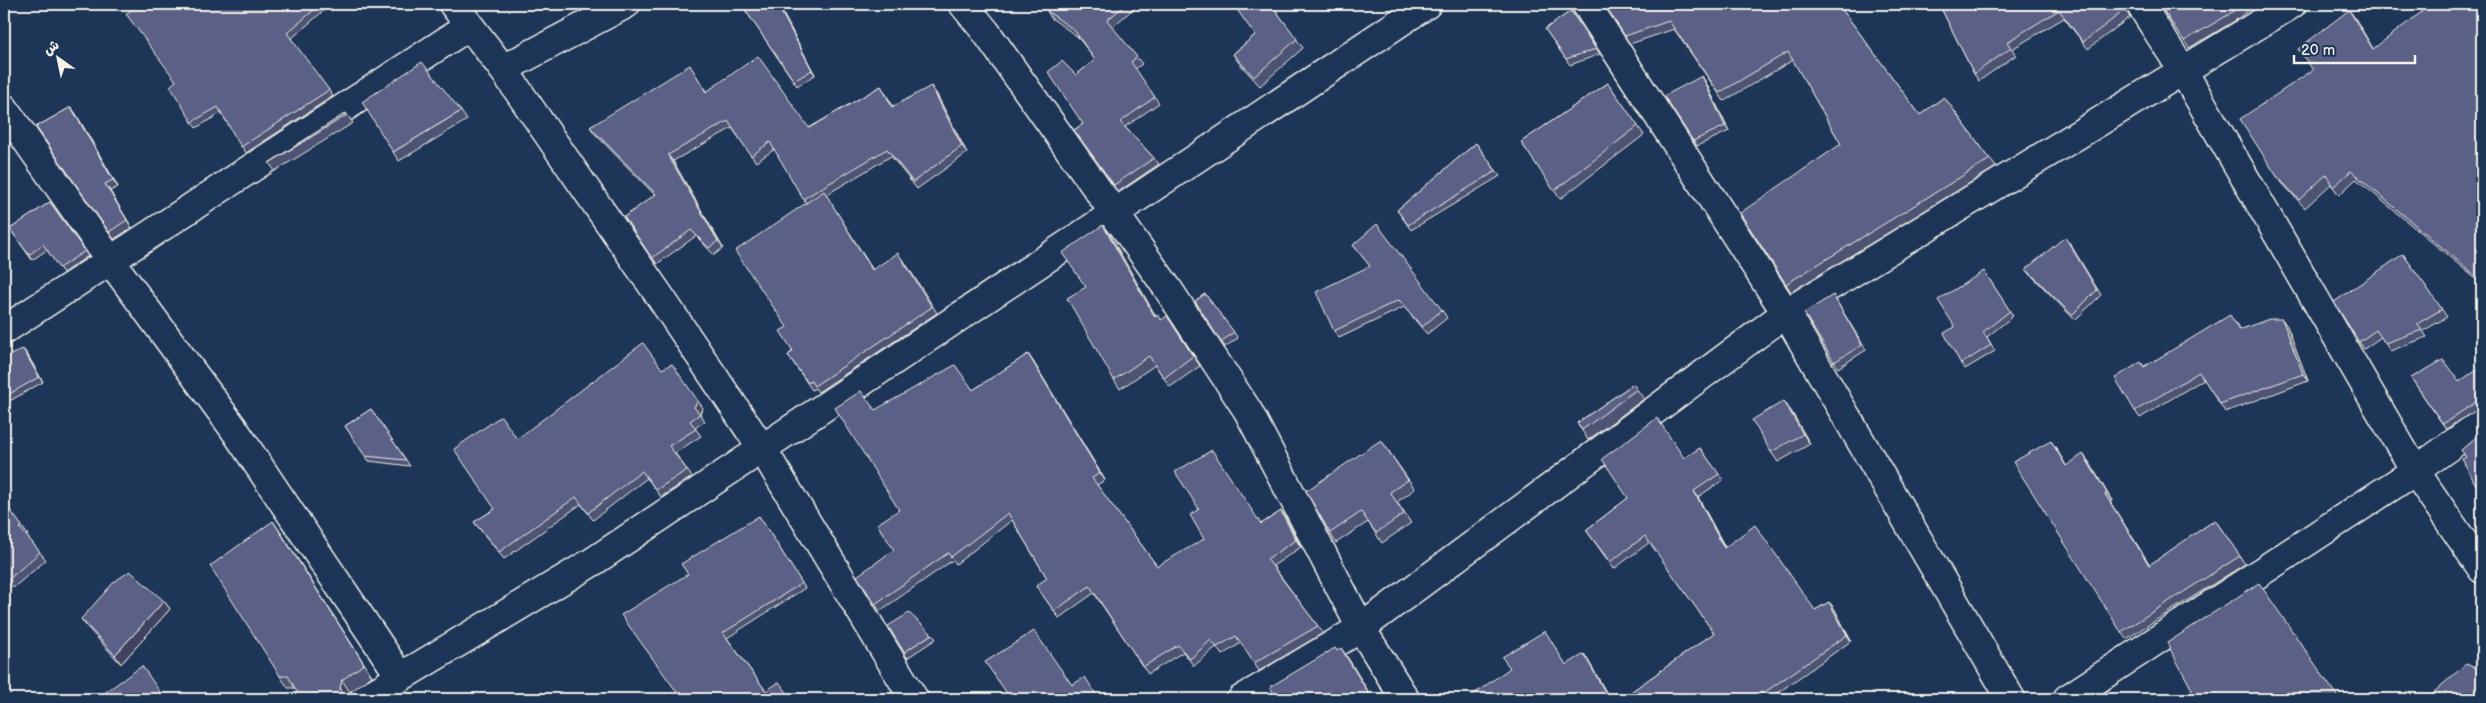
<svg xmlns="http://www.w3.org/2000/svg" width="2486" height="703" viewBox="0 0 2486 703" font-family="'Balsamiq Sans','Playpen Sans Arabic',sans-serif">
<rect width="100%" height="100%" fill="#1d3557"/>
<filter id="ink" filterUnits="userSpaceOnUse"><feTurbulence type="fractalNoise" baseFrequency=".02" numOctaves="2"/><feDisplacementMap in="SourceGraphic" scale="10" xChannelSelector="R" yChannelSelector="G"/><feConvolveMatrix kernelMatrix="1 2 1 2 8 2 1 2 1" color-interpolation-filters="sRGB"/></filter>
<g filter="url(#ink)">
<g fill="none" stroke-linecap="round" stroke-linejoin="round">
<defs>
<g id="minor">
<path d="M453,4L503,69L659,295L763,450L914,699"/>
<path d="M963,4L986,32L1168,289L1248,411L1361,628L1405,699"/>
<path d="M1586,4L1786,313L2011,699"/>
<path d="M2140,4L2183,71L2415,471L2482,569"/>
<path d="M503,69L626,4"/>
<path d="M4,108L110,260L234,429L400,676"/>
<path d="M4,330L469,26"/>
<path d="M364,699L594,561L1427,4"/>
<path d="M1242,699L1361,628L1786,313L2292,4"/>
<path d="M2067,699L2415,471L2482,423"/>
</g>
</defs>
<!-- minor casing -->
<use href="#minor" stroke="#f4f1e8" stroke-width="31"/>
<!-- minor -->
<use href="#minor" stroke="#1d3557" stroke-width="28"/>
</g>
<!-- wall -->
<g fill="#4d5373" stroke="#f4f1e8">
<path d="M139,4H333L329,6L291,39L333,96L246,153L221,113L196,128L192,122L176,81Z"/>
<path d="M741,4H778L815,75L797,86Z"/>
<path d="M1052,4H1139L1112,27L1142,64L1135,69L1159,103L1125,127L1154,158L1159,164L1118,192L1074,130L1083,124L1076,75L1095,60L1078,37L1051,18L1047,11Z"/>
<path d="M1271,4L1303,48L1260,86L1239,63L1233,54L1255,35Z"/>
<path d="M1604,4H1838L1920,115L1944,97L1996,167L1791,292L1786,284L1841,144L1793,60L1724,101L1674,29L1630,44Z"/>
<path d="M1939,4H2125L2130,17L2088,49L2064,18L2012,49L2016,55L1979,81L1974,74Z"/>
<path d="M2159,4H2257L2233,22L2189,48Z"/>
<path d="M2482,4V284L2356,179L2339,195L2331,184L2305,208L2282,183L2276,175L2313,70L2349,10L2373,49Z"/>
<path d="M1571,11L1600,54L1570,65L1545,29Z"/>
<path d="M694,72L706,91L809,128L881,86L893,106L936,93L967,153L917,189L891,156L826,195L873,270L903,259L937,313L818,392L815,388L812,390L788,355L793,351L787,327L806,203L775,149L756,162L732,128L673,161L723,248L714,255L696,236L657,264L624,217L655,195L595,134L590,127Z"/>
<path d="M1705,81L1729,131L1697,146L1664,96Z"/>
<path d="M1608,83L1644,135L1560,199L1521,142Z"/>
<path d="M71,107L76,114L118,187L110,191L132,228L114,239L36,127Z"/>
<path d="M461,111L467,120L399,161L393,152Z"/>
<path d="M346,113L353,123L275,171L269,163Z"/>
<path d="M1476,143L1500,176L1411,230L1397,210Z"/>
<path d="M50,202L88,256L63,273L47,250L32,260L10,229Z"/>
<path d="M1103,225L1110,235L1156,317L1173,325L1200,366L1170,387L1155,365L1120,389L1114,380L1086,287Z"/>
<path d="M2069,242L2101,295L2075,320L2030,274L2026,269Z"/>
<path d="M1353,245L1442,310L1447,318L1427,334L1404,307L1339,338L1334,331L1370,266Z"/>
<path d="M2403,254L2447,317L2423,331L2427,337L2390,351L2381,337L2364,349L2359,342Z"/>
<path d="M1984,271L2013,316L1987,337L1995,351L1965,369L1961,364L1955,327Z"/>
<path d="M1205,294L1238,338L1225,347L1195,301Z"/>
<path d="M1833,295L1866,350L1838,368L1834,362Z"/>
<path d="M2235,322L2240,330L2287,326L2308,381L2225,412L2204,379L2140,418L2135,411L2144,366Z"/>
<path d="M27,354L43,382L6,403L4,399V358Z"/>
<path d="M1028,354L1105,480L1097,485L1157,566L1261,524L1281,511L1286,518L1301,547L1273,566L1323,633L1259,671L1241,643L1222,655L1216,647L1194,666L1183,652L1148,674L1094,593L1059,618L1036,586L1047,578L1012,520L956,564L953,560L880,611L875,604L894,550L899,510L875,410L973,390Z"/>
<path d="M2482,367V408H2480L2446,429L2411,378L2459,382Z"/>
<path d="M662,369L703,408L700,414L705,421L695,428L701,436L675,453L692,477L661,497L647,478L593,520L581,504L504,559L474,522L495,509L517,439Z"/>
<path d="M1633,384L1644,399L1588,440L1577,423Z"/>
<path d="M371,409L410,466L369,461L345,426Z"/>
<path d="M1791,411L1810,444L1778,462L1771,452Z"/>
<path d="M2482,432V491L2481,492L2477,487L2466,457Z"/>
<path d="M1381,440L1415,489L1397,502L1411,523L1382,543L1368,522L1336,543L1330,533Z"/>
<path d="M2051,441L2066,466L2089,462L2112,501L2110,502L2150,565L2215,520L2245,564L2126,639L2121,632Z"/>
<path d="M1700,448L1723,480L1698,497L1725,547L1815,610L1829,602L1834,608L1851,641L1769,699H1621L1714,633L1650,542L1614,569L1586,530L1628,498Z"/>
<path d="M4,502L28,535H26L46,560L13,588L4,574Z"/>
<path d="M759,516L805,588L727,638L766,691L792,699H681L688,574Z"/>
<path d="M281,533L372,676L350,692L349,699L295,688H288L280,676Z"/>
<path d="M164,601L170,609L121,664L87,627L81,619Z"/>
<path d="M932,634L936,639L907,658L904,652Z"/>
</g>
<!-- shaded-wall -->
<g fill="#3f435e" stroke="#f4f1e8">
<path d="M777,4H778L815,75L812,70Z"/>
<path d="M2122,4H2125L2130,17L2125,10Z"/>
<path d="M2349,10L2355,18L2378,57L2373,49Z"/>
<path d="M1702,76L1705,81L1729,131L1725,126Z"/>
<path d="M931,86L936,93L967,153L962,146Z"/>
<path d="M71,107L76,114L118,187L113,180Z"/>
<path d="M668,155L673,161L723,248L718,241Z"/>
<path d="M105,184L110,191L132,228L127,220Z"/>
<path d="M1103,225L1110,235L1162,327L1155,317Z"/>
<path d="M2282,319L2287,326L2308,381L2303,374Z"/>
<path d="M23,349L27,354L43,382L39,377Z"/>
<path d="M1028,354L1033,361L1105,480L1100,473Z"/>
<path d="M698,401L703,408L699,414L694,407Z"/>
<path d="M1784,401L1791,411L1810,444L1803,434Z"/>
<path d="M2051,441L2056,448L2071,474L2066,466Z"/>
<path d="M2083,454L2089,462L2112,501L2107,493Z"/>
<path d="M1694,491L1698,497L1728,554L1724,548Z"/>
<path d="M2105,494L2110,502L2155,573L2149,565Z"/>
<path d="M1281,511L1286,518L1301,547L1296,540Z"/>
<path d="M273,521L281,533L372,676L364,664Z"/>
<path d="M164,601L170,609L121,664L115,655Z"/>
<path d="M1829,602L1834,608L1851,641L1847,635Z"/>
<path d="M1341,648L1348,658L1373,699H1372Z"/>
<path d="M1584,654L1588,660L1610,699H1609Z"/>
<path d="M342,680L350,692L349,699L342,695L340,688Z"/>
</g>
<!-- building -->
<g fill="#5a6086" stroke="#f4f1e8">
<path d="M139,4H321L287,33L329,90L241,147L218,107L192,122L170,86L176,81L126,14Z"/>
<path d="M741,4H777L812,70L794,81Z"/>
<path d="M1052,4H1127L1107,20L1137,57L1131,62L1155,97L1120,122L1154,158L1114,185L1074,130L1083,124L1048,72L1062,61L1076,75L1095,60L1074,30L1047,11Z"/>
<path d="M1233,4H1271L1297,39L1254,77L1233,54L1255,35Z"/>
<path d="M1604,4H1838L1920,115L1944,97L1990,159L1786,284L1740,213L1841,144L1788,52L1719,93L1669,21L1625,36Z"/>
<path d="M1939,4H2122L2125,10L2083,42L2059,10L2007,42L2011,48L1974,74Z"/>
<path d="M2159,4H2243L2228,15L2184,41Z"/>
<path d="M2432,4H2482V281L2351,171L2333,187L2326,175L2299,200L2276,175L2240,119L2313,70L2298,49L2349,10L2373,49Z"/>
<path d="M1571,11L1596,49L1566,59L1545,29Z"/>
<path d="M758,56L809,128L881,86L892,107L931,86L962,146L913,182L887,149L803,199L770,142L751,156L728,121L668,155L718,241L709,248L691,230L652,258L624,217L656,194L590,127L690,65L706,92Z"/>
<path d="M422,62L461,111L393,152L362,102Z"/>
<path d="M1702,76L1725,126L1693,141L1664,96Z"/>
<path d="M1608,83L1638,126L1554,191L1521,142Z"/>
<path d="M71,107L113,180L105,184L127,220L109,232L36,127Z"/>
<path d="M346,113L347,115L269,163Z"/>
<path d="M1476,143L1496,171L1408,225L1397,210Z"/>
<path d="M824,191L872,270L898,253L932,307L814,386L811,381L808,383L788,355L793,351L780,331L787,327L735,251Z"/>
<path d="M50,202L85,251L59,268L43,244L29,255L10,229Z"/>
<path d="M1377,224L1442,310L1422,327L1399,300L1334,331L1316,292L1370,266L1353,245Z"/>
<path d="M1103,225L1155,317L1159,315L1161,320L1167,316L1193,356L1164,378L1149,356L1114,380L1067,298L1086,287L1062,253Z"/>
<path d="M2065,237L2097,290L2072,315L2026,269Z"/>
<path d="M2403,254L2442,309L2417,324L2422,330L2385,343L2376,330L2359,342L2334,302Z"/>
<path d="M1984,271L2010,311L1983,332L1991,345L1961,364L1944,333L1955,327L1938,300Z"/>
<path d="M1205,294L1234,332L1221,342L1195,301Z"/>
<path d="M1833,295L1862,345L1834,362L1804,313Z"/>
<path d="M2230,315L2239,330L2269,319H2282L2303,374L2220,404L2199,372L2135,411L2115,378L2141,362L2144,367Z"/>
<path d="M643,343L662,369L672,364L698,401L694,407L700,414L690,421L696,429L669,446L687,470L656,490L642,471L588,513L576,497L499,552L474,522L495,509L454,449L501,416L517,439Z"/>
<path d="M23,349L39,377L4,397V358Z"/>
<path d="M1028,354L1100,473L1092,478L1157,566L1204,539L1190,515L1199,509L1175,472L1212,450L1261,524L1281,511L1296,540L1267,559L1318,626L1254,663L1236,636L1217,647L1211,640L1190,659L1178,645L1143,667L1090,586L1054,611L1036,586L1047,578L1008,513L951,557L948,553L875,604L857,576L894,550L877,524L899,510L835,408L861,391L875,410L955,365L973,390Z"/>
<path d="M2443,360L2459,382L2481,366L2482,367V403L2476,402L2443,424L2411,378Z"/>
<path d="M1633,384L1637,389L1582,430L1577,423Z"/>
<path d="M1784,401L1803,434L1771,452L1752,420Z"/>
<path d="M371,409L406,460L365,456L345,426Z"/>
<path d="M1657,418L1684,458L1700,448L1719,474L1694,491L1724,548L1755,525L1815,610L1829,602L1847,635L1755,699H1621L1714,633L1645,536L1610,562L1586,530L1628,498L1602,459Z"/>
<path d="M2482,432V484L2477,487L2462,459L2466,457L2461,450Z"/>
<path d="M1381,440L1408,480L1390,492L1404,514L1376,533L1361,512L1330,533L1306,491Z"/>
<path d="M2051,441L2066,466L2083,454L2107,493L2105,494L2149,565L2215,520L2240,556L2121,632L2013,462Z"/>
<path d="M4,502L22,526L20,528L40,552L8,580L4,574Z"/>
<path d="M759,516L802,583L723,633L766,691L779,682L792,699H682L621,615L688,574L681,564Z"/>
<path d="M273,521L364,664L342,680L340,688L342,695L348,699H301L288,676H280L210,566Z"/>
<path d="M130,571L164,601L115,655L81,619L114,582Z"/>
<path d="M2259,583L2339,699H2197L2167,643Z"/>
<path d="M909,613L932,634L904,652L888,626Z"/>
<path d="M1034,631L1072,685L1085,677L1099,699H1011L985,662Z"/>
<path d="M1545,631L1566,665L1584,654L1609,699H1467L1510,668L1502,657Z"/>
<path d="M1335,648L1337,651L1341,648L1372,699H1277L1270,687Z"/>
<path d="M2466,664L2482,671V699H2426Z"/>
<path d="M142,666L165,699H96Z"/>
<path d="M2399,694L2402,699H2391Z"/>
</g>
</g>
<!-- margin -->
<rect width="2486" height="703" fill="none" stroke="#1d3557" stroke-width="20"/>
<rect x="10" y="10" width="2466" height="683" fill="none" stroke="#f4f1e8" stroke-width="2" filter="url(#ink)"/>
<!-- north arrow -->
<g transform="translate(58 58) rotate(327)" stroke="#1d3557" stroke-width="4" paint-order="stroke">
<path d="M0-4L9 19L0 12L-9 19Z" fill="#f4f1e8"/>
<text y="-8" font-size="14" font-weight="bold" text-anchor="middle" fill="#f4f1e8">ش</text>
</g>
<!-- scale -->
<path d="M2294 55v8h121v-8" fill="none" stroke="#f4f1e8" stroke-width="2.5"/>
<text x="2301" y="55" font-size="15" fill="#f4f1e8" stroke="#1d3557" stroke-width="4" paint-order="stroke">20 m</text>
</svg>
